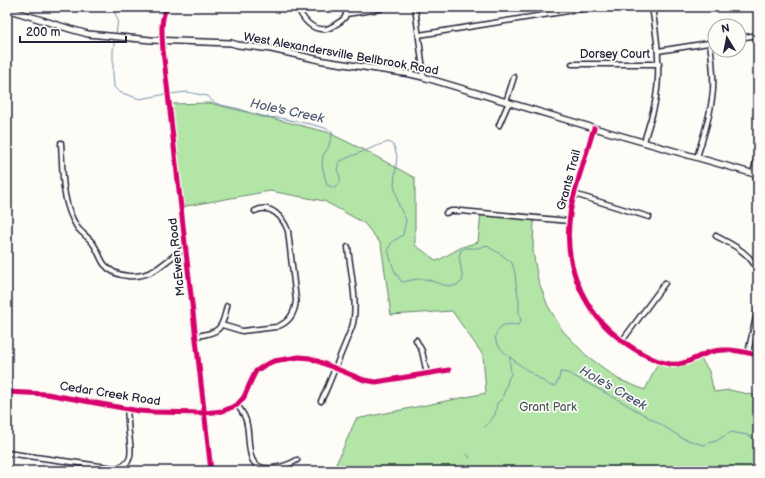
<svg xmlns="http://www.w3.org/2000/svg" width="765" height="478" viewBox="0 0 765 478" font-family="'Balsamiq Sans',sans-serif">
<rect width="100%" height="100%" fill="#fdfcf7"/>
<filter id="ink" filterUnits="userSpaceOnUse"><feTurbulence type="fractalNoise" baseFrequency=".025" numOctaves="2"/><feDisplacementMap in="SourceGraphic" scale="8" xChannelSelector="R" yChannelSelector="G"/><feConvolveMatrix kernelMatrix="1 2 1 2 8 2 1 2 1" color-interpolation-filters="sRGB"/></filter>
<g filter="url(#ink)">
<!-- green -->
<path fill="#b2e5a6" stroke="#6a8470" d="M210,103L327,132L366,151L415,178V245L437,261L462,247L478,242L481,213L534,218L533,251L538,280L548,306L563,331L586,355L618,379L645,390L659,361L675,364L699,356L709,371L714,392L729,390L758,396V471H333L356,419L486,393L483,355L452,311L391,315L381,244L364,223L324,201L270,191L181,207L169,104Z"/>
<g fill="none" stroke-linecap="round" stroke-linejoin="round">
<!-- stream -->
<g stroke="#748fab" stroke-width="1">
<path d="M39,7C47,11 53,10 61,7"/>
<path d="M112,7L118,20L116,34"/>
<path d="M115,39L113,50V74L114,87L119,92L140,99L167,94"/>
<path d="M170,94L187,92L202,95L208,96L213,102L221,105L240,109L261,117L281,118L298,122L310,124L325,128L333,132L328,148L323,156L322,166L327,185L335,188L340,182V177L337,170L339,162C348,157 357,154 367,150C374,147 381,144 389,142L394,146L397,156L394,185L399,206L406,220L403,235L392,242L388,249C391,261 393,272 402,282C409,281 418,278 424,279C437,281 453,293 463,280L459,257L461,250C468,246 470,249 477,248C480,248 484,246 487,245L490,248L501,254L512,263L515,273L516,284L519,301V314L521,321L518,325C510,324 503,323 498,330C496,333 494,337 496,341C500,354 539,378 551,386H555L559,379L560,372L568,373L617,399L660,424L682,438L703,445L716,441L731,432L747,435L758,440"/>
<path d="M485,427L495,415L497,403L502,399L509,377L511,375C511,369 509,363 510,357"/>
<path d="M467,454L470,458"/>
</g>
<defs>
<g id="minor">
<path d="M167,7C160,19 162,36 163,50L211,471"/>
<path d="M298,7C302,19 312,31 326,29C331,28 335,25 338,23C346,18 347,16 345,7"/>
<path d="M415,7L423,70V77"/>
<path d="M346,14L380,9L383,7"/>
<path d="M419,35L593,7"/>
<path d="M739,38L758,35"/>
<path d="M658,51L715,42"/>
<path d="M572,64H659"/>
<path d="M506,102L514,77"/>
<path d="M499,125L509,102"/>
<path d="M594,128C589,144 584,161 579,177C576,190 571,202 570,215C563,259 580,306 615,335C628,346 653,362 670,364C685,366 697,356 710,352C726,347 742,352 758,355"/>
<path d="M644,142C648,127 654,112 656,97C661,67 657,37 652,7"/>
<path d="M61,143C63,172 61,202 77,227C82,234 90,238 94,245C98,251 100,258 104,264C116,279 139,279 155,270C164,264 173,256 182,250L186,248"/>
<path d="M697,157C704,135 711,113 713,90C714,74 712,59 710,43"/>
<path d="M753,173L758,154"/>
<path d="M574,194L649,217"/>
<path d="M446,213L451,211H461L569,221"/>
<path d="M716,236C733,245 751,253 758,272"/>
<path d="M222,325L242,331L276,327C289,323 295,313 296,300L288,231C283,217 270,203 255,211"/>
<path d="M196,336C220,333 222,329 227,306"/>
<path d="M416,340L422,351L427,374"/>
<path d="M622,341L665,283"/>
<path d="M748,353L758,308"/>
<path d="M7,375L8,392"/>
<path d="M7,392L26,393L47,394L139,411L154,412L204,413L223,411L237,405L244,397L251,381L256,371L265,365L274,361L299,357L310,358L364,380L376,382L449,370"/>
<path d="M321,401L327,388L352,327C359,305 350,270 348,247"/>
<path d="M237,405C242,411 246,417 247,425C251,444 244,472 273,468C282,467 289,465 297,460"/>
<path d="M7,453L114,468C135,466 131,450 129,434C128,426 128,417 127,409"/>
</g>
<path id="major" d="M7,9L70,29L88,34L151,40L231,43L238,45L271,49L324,61L410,74L423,77L594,128L758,175"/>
</defs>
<!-- minor casing -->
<use href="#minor" stroke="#22223b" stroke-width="7"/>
<!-- major casing -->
<use href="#major" stroke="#22223b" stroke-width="8"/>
<!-- minor -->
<use href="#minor" stroke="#fdfcf7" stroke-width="4"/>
<!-- major -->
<use href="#major" stroke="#fdfcf7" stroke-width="5"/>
<defs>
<g id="cycleway">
<path d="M167,7C160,19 162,36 163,50L211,471"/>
<path d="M594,128C589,144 584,161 579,177C576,190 571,202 570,215C563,259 580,306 615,335C628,346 653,362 670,364C685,366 697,356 710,352C726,347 742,352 758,355"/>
<path d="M7,392L26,393L47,394L139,411L154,412L204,413L223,411L237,405L244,397L251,381L256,371L265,365L274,361L299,357L310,358L364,380L376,382L449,370"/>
</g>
</defs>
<!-- cycleway casing -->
<use href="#cycleway" stroke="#fdfcf7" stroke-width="8"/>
<!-- cycleway -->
<use href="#cycleway" stroke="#d6006c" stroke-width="5"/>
</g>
</g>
<g text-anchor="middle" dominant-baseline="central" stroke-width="3.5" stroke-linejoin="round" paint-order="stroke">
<!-- street labels -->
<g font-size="12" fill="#22223b" stroke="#fdfcf7">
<text transform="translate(341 54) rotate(10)">West Alexandersville Bellbrook Road</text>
<text x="615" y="54">Dorsey Court</text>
<text transform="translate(569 180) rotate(-75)">Grants Trail</text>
<text transform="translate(177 257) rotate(-96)">McEwen Road</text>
<text transform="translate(110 394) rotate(9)">Cedar Creek Road</text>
</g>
<!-- park labels -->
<g font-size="12" fill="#4d5c5b" stroke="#fdfcf7">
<text x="548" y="407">Grant Park</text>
</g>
<!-- water labels -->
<g font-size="13" font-style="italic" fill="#4b5873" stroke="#fdfcf7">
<text transform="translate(287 111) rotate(12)">Hole's Creek</text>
<text transform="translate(613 388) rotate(30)">Hole's Creek</text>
</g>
</g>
<!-- margin -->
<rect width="765" height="478" fill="none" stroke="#fdfcf7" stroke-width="24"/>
<rect x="12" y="12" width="741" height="454" fill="none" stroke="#22223b" stroke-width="1.5" filter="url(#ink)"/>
<!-- north arrow -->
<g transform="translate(727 38) rotate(350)"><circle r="19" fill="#fdfcf7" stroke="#a5a5ac"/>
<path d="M0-3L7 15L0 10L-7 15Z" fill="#22223b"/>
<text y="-6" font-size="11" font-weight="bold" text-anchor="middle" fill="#22223b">N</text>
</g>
<!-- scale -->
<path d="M20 36v6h106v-6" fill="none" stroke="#22223b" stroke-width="2"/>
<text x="26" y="36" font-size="12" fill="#22223b" stroke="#fdfcf7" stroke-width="3" paint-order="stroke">200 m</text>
</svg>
